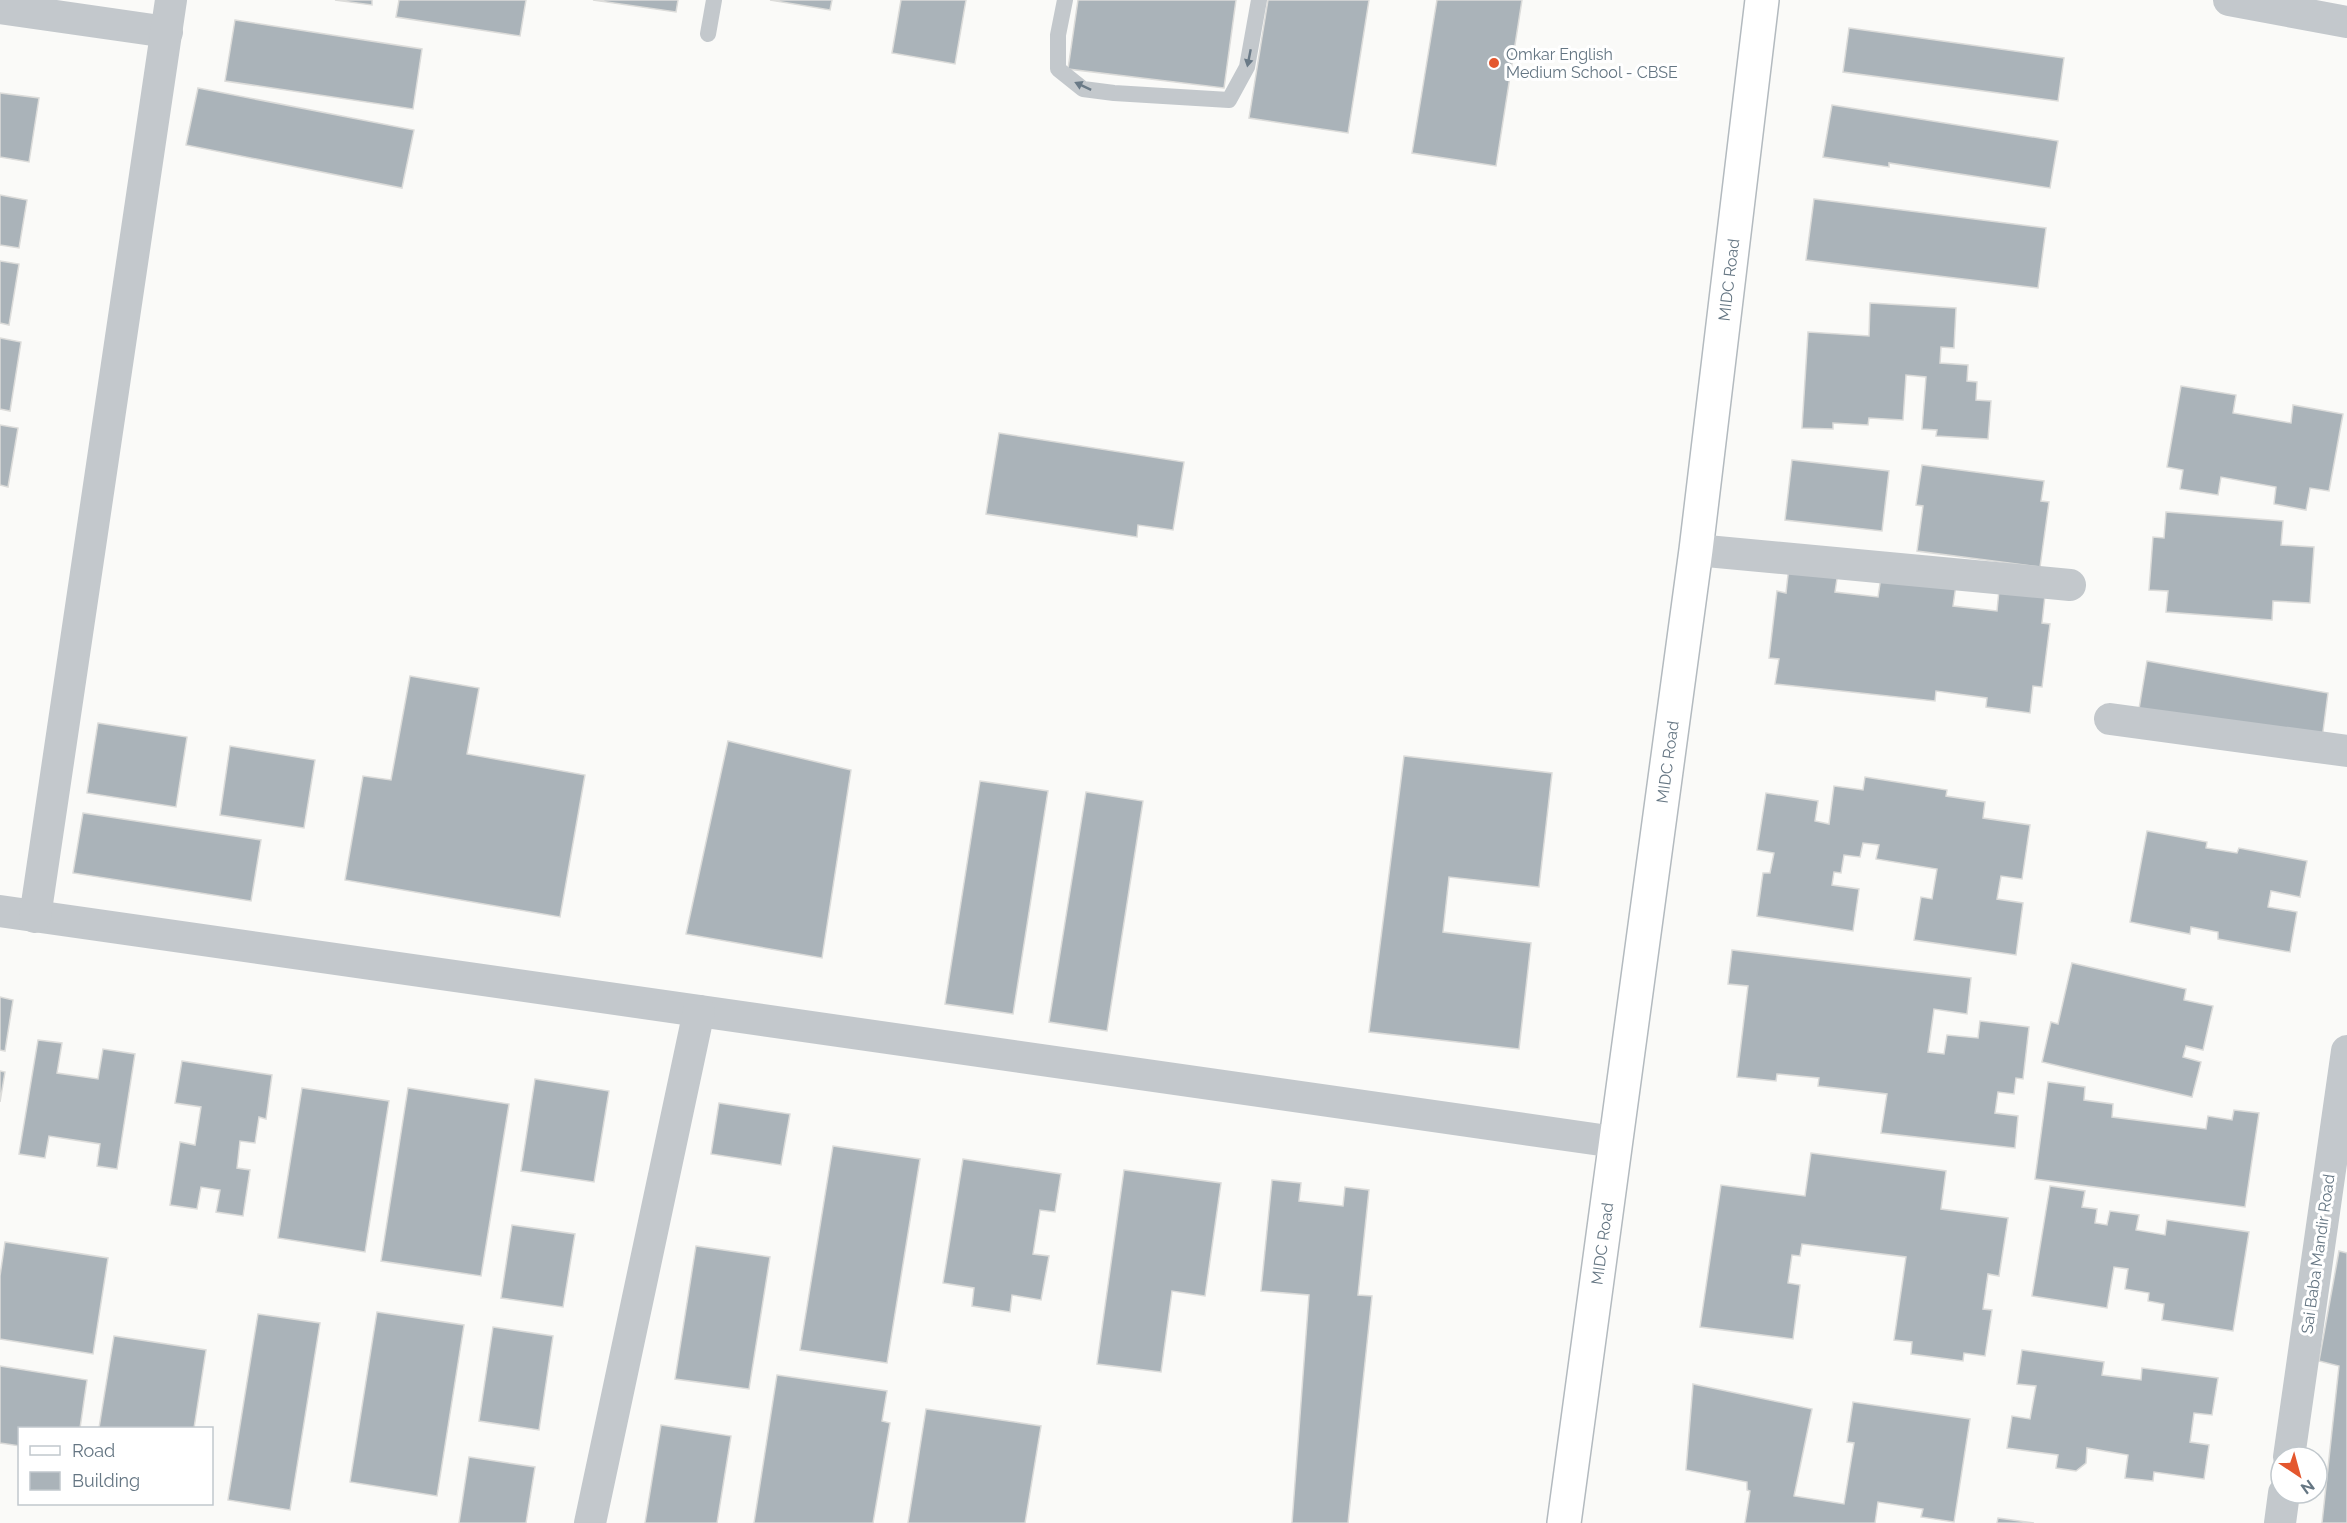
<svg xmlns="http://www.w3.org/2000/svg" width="2347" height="1523" viewBox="0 0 2347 1523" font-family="Raleway,sans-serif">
<rect width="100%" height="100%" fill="#fafaf8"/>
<!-- building -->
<g fill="#aab3b9" stroke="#dcdcda" stroke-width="1.5">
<path d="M335,0H372V5Z"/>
<path d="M399,0H526L520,36L396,17Z"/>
<path d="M593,0H678L676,12Z"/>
<path d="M770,0H832L830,10Z"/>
<path d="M901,0H966L955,64L892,53Z"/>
<path d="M1078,0H1236L1224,88L1068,69Z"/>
<path d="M1268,0H1369L1348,133L1249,118Z"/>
<path d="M1437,0H1522L1496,166L1412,153Z"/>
<path d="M235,20L422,49L413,109L225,81Z"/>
<path d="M1849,28L2064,58L2058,101L1843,72Z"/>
<path d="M198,88L414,130L402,188L186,145Z"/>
<path d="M0,93L39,98L29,162L0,157Z"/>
<path d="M1832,105L2058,141L2050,188L1889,163V167L1823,157Z"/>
<path d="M0,195L27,200L19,248L0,245Z"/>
<path d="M1814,199L2046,228L2038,288L1806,260Z"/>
<path d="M0,261L19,264L9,325L0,323Z"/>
<path d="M1870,303L1956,308L1954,348L1941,347L1940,363L1968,365L1967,381L1977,382L1976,400L1991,401L1988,439L1936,436L1937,430L1922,429L1926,377L1906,375L1903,420L1869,418L1868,425L1833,423V429L1802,428L1808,332L1869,336Z"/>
<path d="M0,338L21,342L10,411L0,409Z"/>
<path d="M2181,386L2236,395L2233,413L2291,423L2293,405L2343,414L2329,491L2310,488L2306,510L2274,504L2276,487L2221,477L2218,495L2180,489L2183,470L2167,467Z"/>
<path d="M0,425L18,428L8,487L0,485Z"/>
<path d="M999,433L1184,462L1173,530L1138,525L1137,537L986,514Z"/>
<path d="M1792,460L1889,471L1882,531L1785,520Z"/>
<path d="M1922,465L2044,481L2041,501L2049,502L2040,567L1917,551L1923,506L1916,505Z"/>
<path d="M2166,512L2283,521L2281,545L2314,547L2310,603L2273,601L2272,620L2166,612L2168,591L2149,590L2153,537L2164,538Z"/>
<path d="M1789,566L1838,572L1835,592L1878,597L1881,577L1956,585L1953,606L1997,611L1999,590L2045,595L2042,623L2050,624L2042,687L2033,686L2030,713L1986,707L1987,698L1936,691L1935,701L1775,684L1779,659L1769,658L1777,591L1786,593Z"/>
<path d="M2147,661L2328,693L2322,739L2139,709Z"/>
<path d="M410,676L479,688L467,754L585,775L560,917L345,880L363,776L391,780Z"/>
<path d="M98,723L187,737L176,807L87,793Z"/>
<path d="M728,741L851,770L822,958L686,934Z"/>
<path d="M230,746L315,760L304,828L220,815Z"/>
<path d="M1404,756L1552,773L1539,887L1449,877L1443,932L1531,943L1519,1049L1369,1032Z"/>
<path d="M1865,777L1947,790L1946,796L1985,802L1983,818L2030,825L2022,879L2001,876L1997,899L2023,903L2016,955L1914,940L1921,897L1932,899L1937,869L1876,859L1879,845L1863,843L1860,857L1844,855L1841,873L1834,872L1832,885L1859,889L1853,931L1757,916L1763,873H1770L1774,853L1757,850L1766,793L1818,801L1815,821L1829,824L1834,786L1863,790Z"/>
<path d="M980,781L1048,791L1013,1014L945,1004Z"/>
<path d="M1086,792L1143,801L1107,1031L1049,1022Z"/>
<path d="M83,813L261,840L251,901L73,873Z"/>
<path d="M2147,831L2207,842L2206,848L2237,853L2239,848L2307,861L2300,897L2271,891L2268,907L2297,912L2290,952L2218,939V932L2191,927L2190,934L2130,922Z"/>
<path d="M1732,950L1971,978L1967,1014L1934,1009L1928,1052L1944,1054L1947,1035L1978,1038L1980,1021L2029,1027L2023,1079L2016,1078L2014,1094L1998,1092L1995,1113L2018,1116L2015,1148L1881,1133L1887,1094L1818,1086L1819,1078L1777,1074L1776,1081L1737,1077L1748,986L1728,984Z"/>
<path d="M2072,963L2186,989L2184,1000L2213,1006L2203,1050L2186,1046L2183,1057L2201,1062L2192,1097L2042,1062L2051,1022L2058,1024Z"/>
<path d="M0,997L13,1000L5,1051L0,1050Z"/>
<path d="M38,1040L62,1043L57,1073L98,1079L103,1049L135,1054L117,1169L97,1166L100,1144L49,1136L45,1158L19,1154Z"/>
<path d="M182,1061L272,1075L266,1119L259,1117L255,1143L240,1141L237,1168L250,1170L243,1216L216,1212L220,1190L201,1187L197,1209L170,1205L180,1142L195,1145L201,1107L175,1103Z"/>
<path d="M0,1071L5,1072L0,1102Z"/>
<path d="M535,1079L609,1091L594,1182L521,1171Z"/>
<path d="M2048,1082L2085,1087L2084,1100L2113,1104L2112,1117L2206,1129L2208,1116L2232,1120L2234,1110L2259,1113L2245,1207L2035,1179Z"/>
<path d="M302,1088L389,1101L365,1252L278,1238Z"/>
<path d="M408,1088L509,1104L481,1276L381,1261Z"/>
<path d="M719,1103L790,1114L781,1165L711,1154Z"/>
<path d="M833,1146L920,1159L887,1363L800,1350Z"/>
<path d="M1811,1153L1946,1171L1941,1209L2008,1218L1999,1276L1988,1274L1983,1309L1992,1310L1985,1356L1964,1353L1963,1361L1911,1354L1912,1342L1894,1340L1906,1257L1802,1244L1800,1256L1792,1255L1788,1283L1800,1285L1793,1339L1700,1327L1721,1185L1805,1196Z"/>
<path d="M963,1159L1061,1174L1055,1212L1040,1210L1033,1254L1049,1256L1041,1300L1012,1295L1010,1312L972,1306L974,1288L943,1283Z"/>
<path d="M1124,1170L1221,1183L1205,1296L1172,1291L1161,1372L1097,1364Z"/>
<path d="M1272,1180L1301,1183L1299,1201L1343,1206L1345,1187L1369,1190L1358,1295L1372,1296L1348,1523H1292L1309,1295L1261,1291Z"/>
<path d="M2050,1186L2085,1191L2082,1207L2097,1209L2095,1223L2107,1225L2110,1211L2139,1215L2136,1230L2165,1235L2167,1220L2249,1232L2233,1331L2162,1320L2164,1304L2148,1301L2149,1293L2125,1289L2128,1269L2114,1267L2107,1308L2032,1296Z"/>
<path d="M512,1225L575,1234L563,1307L501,1298Z"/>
<path d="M5,1242L108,1258L93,1354L0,1339V1276Z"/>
<path d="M696,1246L770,1257L749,1389L675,1379Z"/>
<path d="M2339,1251L2347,1253V1523H2322L2339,1366L2319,1361Z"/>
<path d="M377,1312L464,1325L437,1496L350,1482Z"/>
<path d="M258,1314L320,1323L290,1510L228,1500Z"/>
<path d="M493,1327L553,1336L539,1430L479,1421Z"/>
<path d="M114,1336L206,1350L194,1428H99Z"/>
<path d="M2022,1350L2104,1362L2102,1375L2141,1380L2142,1368L2218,1378L2212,1415L2194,1413L2190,1442L2209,1445L2204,1479L2154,1472L2153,1481L2125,1478L2128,1455L2087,1448L2086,1463L2076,1471L2056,1468L2058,1455L2007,1448L2012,1416L2030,1419L2036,1386L2017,1384Z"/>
<path d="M0,1366L87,1380L80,1428H20V1446L0,1443Z"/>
<path d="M777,1375L887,1391L882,1421L890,1423L873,1523H754Z"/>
<path d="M1693,1384L1812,1409L1794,1496L1844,1504L1854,1443L1847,1442L1853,1402L1970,1419L1954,1522L1921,1517L1923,1509L1878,1502L1875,1523H1745L1750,1491L1747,1490V1482L1686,1470Z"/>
<path d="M926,1409L1041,1426L1025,1523H908Z"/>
<path d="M661,1425L731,1436L717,1523H645Z"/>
<path d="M469,1457L535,1467L526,1523H459Z"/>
<path d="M1998,1518L2034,1523H1997Z"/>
</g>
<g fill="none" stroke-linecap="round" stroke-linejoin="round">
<defs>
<g id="secondary">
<path id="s1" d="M1564,1523L1696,550L1762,0"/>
</g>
</defs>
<!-- secondary casing -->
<use href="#secondary" stroke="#b3babf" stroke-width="36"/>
<!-- lane -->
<g stroke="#c3c8cc" stroke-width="16">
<path d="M1065,0L1058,35V69L1083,89L1114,93L1229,100L1247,67L1259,0"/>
<path d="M708,34L714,0"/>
</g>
<!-- street -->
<g stroke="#c3c8cc" stroke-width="32">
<path d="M2229,0L2347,22"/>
<path d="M0,8L167,32"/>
<path d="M1696,550L2070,585"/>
<path d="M2110,719L2347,751"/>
<path d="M0,911L1615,1142"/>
<path d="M35,917L171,0"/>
<path d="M2289,1457L2347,1051"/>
<path d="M590,1523L699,1011"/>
<path d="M2280,1523L2284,1493"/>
</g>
<!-- secondary -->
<use href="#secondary" stroke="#fff" stroke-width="33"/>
</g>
<!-- one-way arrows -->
<defs><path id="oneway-solid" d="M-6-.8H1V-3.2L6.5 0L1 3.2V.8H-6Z" transform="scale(1.5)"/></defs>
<g fill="#6a7a87">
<use href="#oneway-solid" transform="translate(1249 58) rotate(101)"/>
<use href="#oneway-solid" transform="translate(1083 86) rotate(-155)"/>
</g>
<!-- markers -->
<circle fill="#e4572e" stroke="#fff" stroke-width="2" cx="1494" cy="63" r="6"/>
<g text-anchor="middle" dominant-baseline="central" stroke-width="6" stroke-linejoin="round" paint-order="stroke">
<!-- poi labels -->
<g font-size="16" fill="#657683" stroke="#fff" text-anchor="start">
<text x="1506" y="54">Omkar English<tspan x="1506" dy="18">Medium School - CBSE</tspan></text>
</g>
<!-- street labels -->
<g font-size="16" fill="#657683" stroke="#fff">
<text stroke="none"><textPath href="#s1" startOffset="1254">MIDC Road</textPath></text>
<text stroke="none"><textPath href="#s1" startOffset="768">MIDC Road</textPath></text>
<text stroke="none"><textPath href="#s1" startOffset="282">MIDC Road</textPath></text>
<text transform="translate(2318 1254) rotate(-82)">Sai Baba Mandir Road</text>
</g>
</g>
<!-- legend -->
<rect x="18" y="1427" width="195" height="78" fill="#ffffff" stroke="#c1c8cd" stroke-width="1.5"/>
<rect x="30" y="1446" width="30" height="9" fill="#ffffff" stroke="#c1c8cd" stroke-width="1.5"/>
<text x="72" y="1457" font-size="18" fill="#657683">Road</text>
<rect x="30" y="1472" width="30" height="18" fill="#aab3b9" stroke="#c1c8cd" stroke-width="1.5"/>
<text x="72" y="1487" font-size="18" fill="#657683">Building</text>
<!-- north arrow -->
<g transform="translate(2299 1475) rotate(144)"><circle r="28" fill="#ffffff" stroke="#c1c8cd" stroke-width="1.5"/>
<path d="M0-4.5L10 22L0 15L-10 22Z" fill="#e4572e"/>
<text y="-9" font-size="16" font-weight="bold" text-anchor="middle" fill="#657683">N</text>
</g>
</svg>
